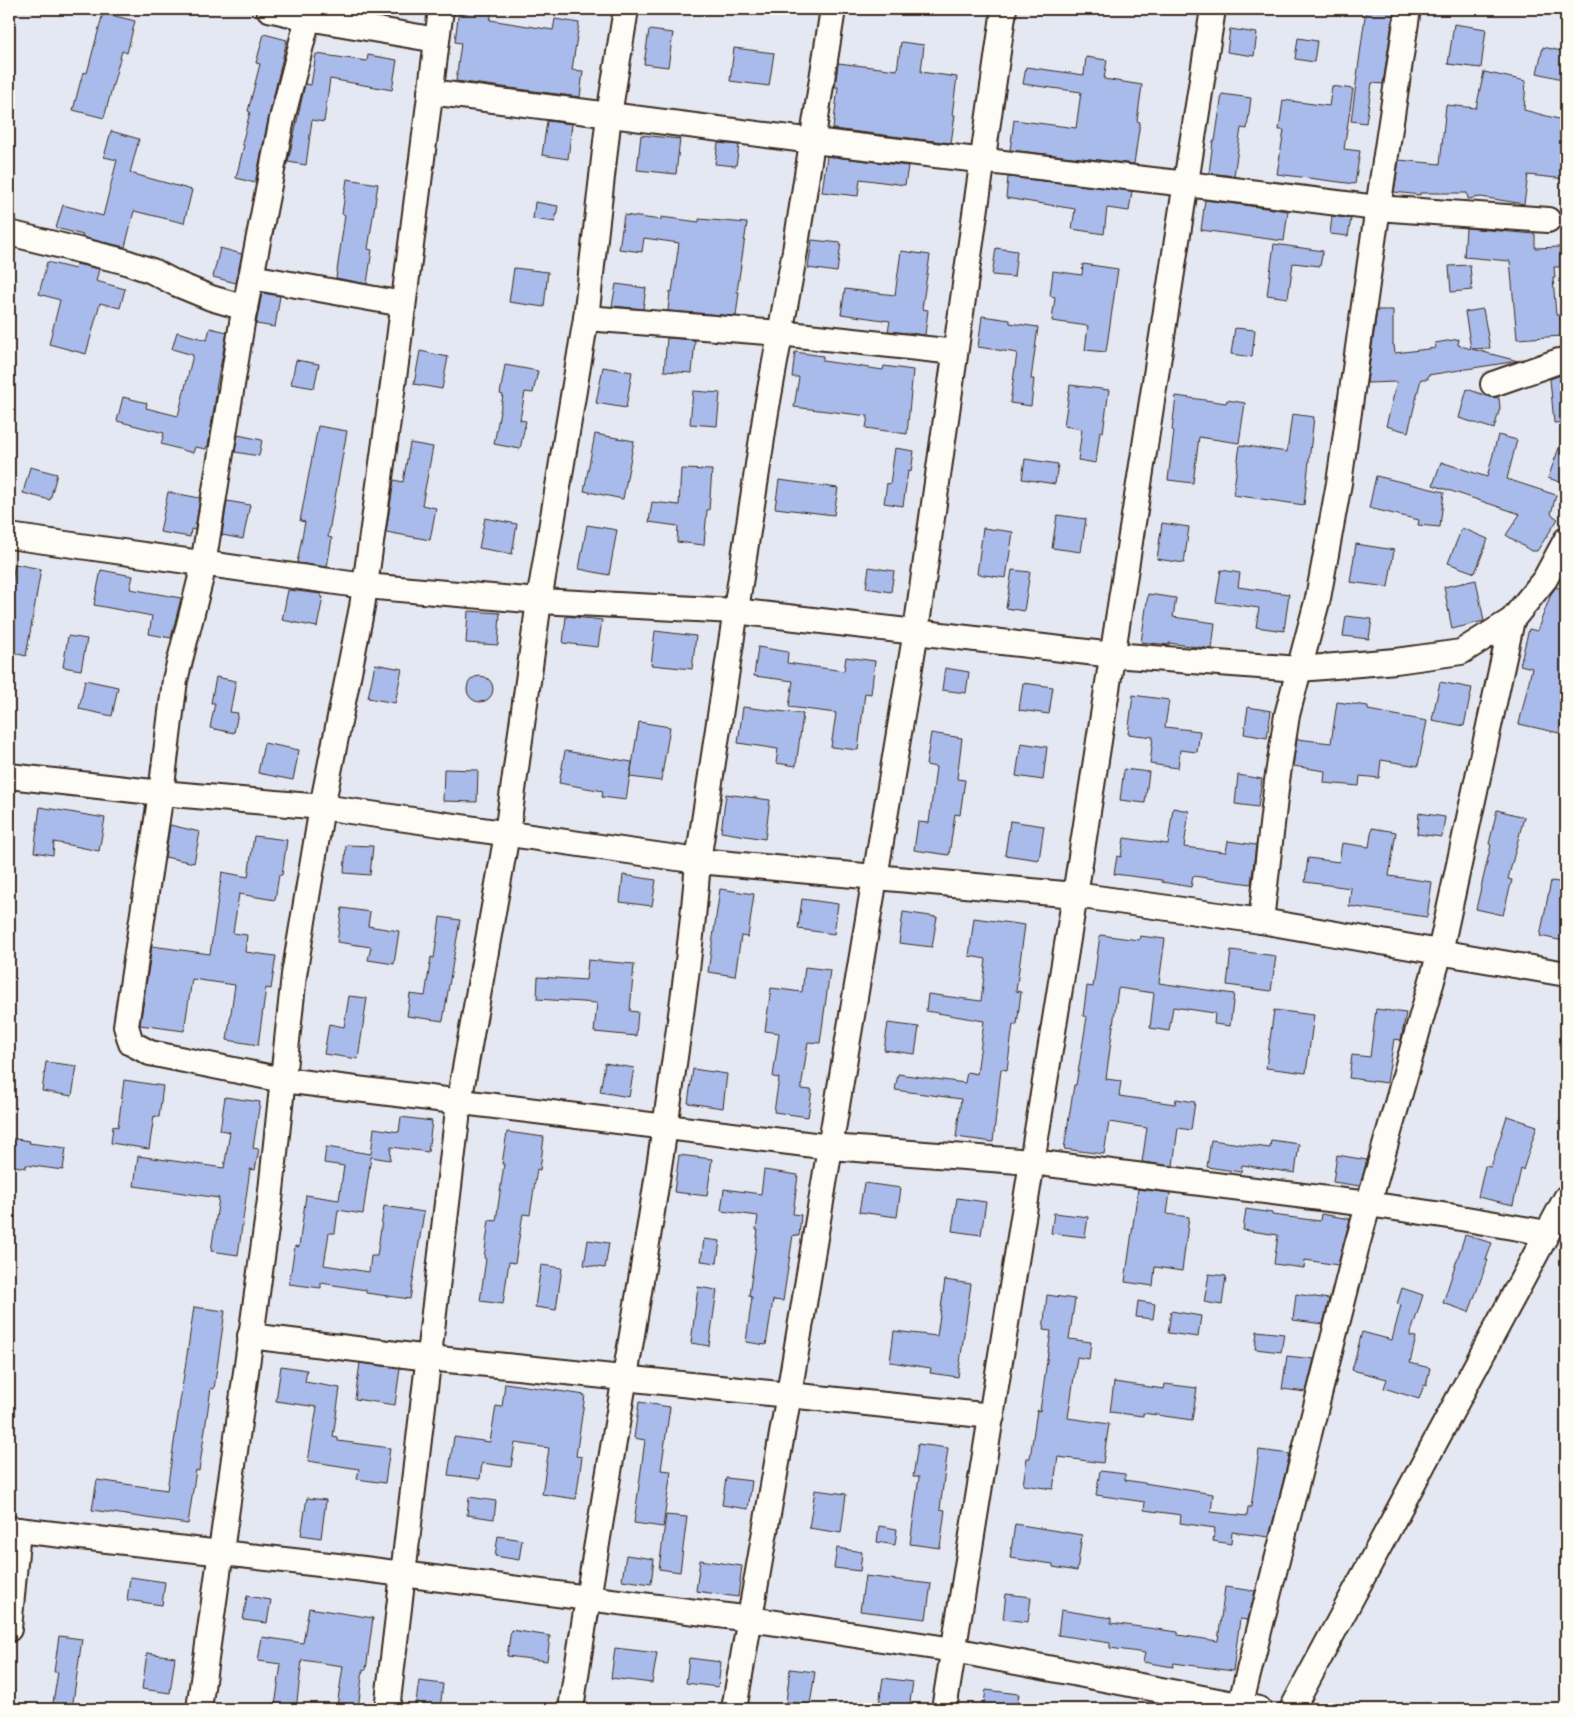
<svg xmlns="http://www.w3.org/2000/svg" width="1575" height="1718" viewBox="0 0 1575 1718" font-family="Pangolin,sans-serif">
<rect width="100%" height="100%" fill="#e4e8f3"/>
<filter id="ink" filterUnits="userSpaceOnUse"><feTurbulence type="fractalNoise" baseFrequency=".02" numOctaves="2"/><feDisplacementMap in="SourceGraphic" scale="10" xChannelSelector="R" yChannelSelector="G"/><feConvolveMatrix kernelMatrix="1 2 1 2 8 2 1 2 1" color-interpolation-filters="sRGB"/></filter>
<g filter="url(#ink)">
<!-- building -->
<g fill="#a8bbea" stroke="#3b2a1e">
<path d="M459,9L492,11L490,20L553,30L555,19L579,23L572,70L583,71L580,97L456,81L461,43L455,42Z"/>
<path d="M1366,9H1394L1383,84L1372,83L1366,123L1351,121Z"/>
<path d="M103,13L135,21L127,53L122,51L104,118L73,110L83,72L87,73Z"/>
<path d="M1454,24L1486,29L1481,68L1448,64Z"/>
<path d="M1230,29L1257,33L1254,56L1227,52Z"/>
<path d="M649,30L673,33L668,67L644,64Z"/>
<path d="M264,34L287,40L269,116L255,183L236,178L244,145L242,144L250,112L248,111L260,64L256,63Z"/>
<path d="M1298,38L1317,41L1314,62L1295,59Z"/>
<path d="M901,42L924,45L921,72L957,77L952,115H955L951,143L833,129L838,87H835L838,63L897,70Z"/>
<path d="M1543,47L1566,52V80L1537,73Z"/>
<path d="M734,48L774,53L769,86L730,81Z"/>
<path d="M316,54L367,61L368,55L397,60L392,90L330,79L324,122L312,120L306,165L288,162L305,84L311,85Z"/>
<path d="M1086,57L1107,60L1104,79L1142,85L1137,121L1140,122L1134,164L1010,150L1014,120L1076,128L1081,92L1023,84L1026,67L1084,75Z"/>
<path d="M1484,72L1526,81L1524,110L1566,121V179L1528,175L1524,204L1481,197L1468,199L1467,193H1420V195L1394,192L1399,160L1440,164L1446,105L1476,108Z"/>
<path d="M1332,86L1353,89L1344,149L1360,151L1355,184L1277,174L1284,130H1279L1283,100L1329,106Z"/>
<path d="M1222,94L1251,98L1247,129L1241,128L1234,176L1209,173L1213,141H1215Z"/>
<path d="M547,121L572,124L568,159L542,155Z"/>
<path d="M111,131L139,139L130,173L192,190L184,223L134,211L125,247L82,237L83,235L56,228L63,205L103,216L117,160L104,157Z"/>
<path d="M641,135L680,139L676,174L637,170Z"/>
<path d="M718,143L739,145L736,166L715,164Z"/>
<path d="M827,156L908,166L905,185L860,179L858,196L822,192Z"/>
<path d="M1008,177L1132,191L1129,211L1107,208L1104,234L1072,229L1075,209L1006,198Z"/>
<path d="M347,179L378,184L368,249L372,250L367,284L336,278L345,215L342,214Z"/>
<path d="M1205,200L1288,211L1284,241L1201,230Z"/>
<path d="M535,202L558,206L555,222L533,219Z"/>
<path d="M624,215L661,220V217L699,222V219L747,223L737,292H739L736,316L668,311L670,291L672,292L679,243L644,238L642,252L619,249Z"/>
<path d="M1332,216L1351,219L1348,236L1330,234Z"/>
<path d="M1466,228L1535,234V248L1560,247V267H1554L1555,278H1553L1556,315H1560L1562,336L1517,339L1510,261L1464,257Z"/>
<path d="M812,240L841,243L837,272L808,268Z"/>
<path d="M1274,244L1323,251L1320,266L1293,263L1288,298L1267,295Z"/>
<path d="M220,248L242,254L236,283L213,277Z"/>
<path d="M996,248L1017,251L1014,277L992,275Z"/>
<path d="M901,251L930,255L922,309L928,310L925,335L888,331L890,321L841,314L845,289L895,295Z"/>
<path d="M47,262L75,269L76,264L99,269L96,281L125,289L120,308L100,303L86,354L49,344L60,300L39,294Z"/>
<path d="M1083,264L1118,269L1106,352L1085,350L1088,326L1052,321L1055,297L1050,296L1053,271L1082,275Z"/>
<path d="M1470,265L1472,290L1451,292L1449,266Z"/>
<path d="M514,268L548,272L544,307L509,302Z"/>
<path d="M616,284L646,288L643,309L612,306Z"/>
<path d="M262,293L280,296L275,327L256,324Z"/>
<path d="M1483,309L1490,348L1472,349L1518,361L1428,375V379H1421L1408,432L1386,426L1397,382L1367,383L1377,310H1393V345H1394L1395,353L1436,348L1435,343L1459,339L1458,345L1471,349L1465,312Z"/>
<path d="M982,316L1010,320V323L1038,327L1031,379H1034L1031,406L1010,403L1017,353L978,347Z"/>
<path d="M210,328L227,332L216,389H217L208,446H207L206,449L195,447L193,453L161,444L164,433L117,421L123,397L147,403L146,408L178,416L193,355L172,349L177,332L207,340Z"/>
<path d="M1235,328L1255,330L1252,357L1231,354Z"/>
<path d="M667,338L695,340L692,373L664,371Z"/>
<path d="M420,351L448,357L442,389L414,384Z"/>
<path d="M795,352L823,356V361L883,370L884,366L913,370L907,434L866,428L868,416L794,407L799,377H792Z"/>
<path d="M296,360L319,364L314,388L291,384Z"/>
<path d="M505,365L538,371L533,393L525,392L520,420L526,421L520,449L494,444L503,395L500,394Z"/>
<path d="M603,367L632,372L626,408L596,403Z"/>
<path d="M1561,375H1566V422L1554,423L1550,379Z"/>
<path d="M1070,385L1109,390L1103,432L1100,431L1096,463L1078,460L1082,429L1064,426Z"/>
<path d="M1467,389L1490,397L1499,398L1500,408L1494,429L1459,418Z"/>
<path d="M693,391L720,393L717,426L690,424Z"/>
<path d="M1176,396L1226,403L1227,400L1245,403L1239,443L1199,437L1193,483L1168,480L1174,431L1172,430Z"/>
<path d="M1292,414L1314,417L1304,505L1233,495L1240,445L1287,452Z"/>
<path d="M318,426L347,431L328,537L332,538L327,567L297,563L305,522L300,521Z"/>
<path d="M595,434L634,441L623,499L584,491Z"/>
<path d="M1564,434H1566V484L1548,478Z"/>
<path d="M238,435L262,440L259,456L235,452Z"/>
<path d="M1498,435L1517,440L1507,479L1556,495L1551,514L1558,519L1537,551H1531L1506,535L1520,514L1433,485L1441,462L1487,477Z"/>
<path d="M410,443L433,447L422,505L436,508L430,540L386,532L394,480L403,482Z"/>
<path d="M895,448L914,451L911,472L908,471L903,506L884,503L887,483L890,484Z"/>
<path d="M1025,459L1058,464L1055,484L1022,479Z"/>
<path d="M30,467L57,474L50,500L23,493Z"/>
<path d="M681,469L712,470L709,510H707L704,545L677,542L678,526L649,522L652,502L679,505Z"/>
<path d="M1376,476L1444,492L1440,527L1418,525L1419,520L1369,508Z"/>
<path d="M779,480L838,488L834,515L775,508Z"/>
<path d="M168,492L200,498L195,530L191,529L190,537L160,532Z"/>
<path d="M227,501L250,505L243,539L222,535Z"/>
<path d="M1057,515L1086,519L1081,552L1052,548Z"/>
<path d="M485,518L517,524L512,554L479,548Z"/>
<path d="M1162,523L1189,527L1184,563L1157,559Z"/>
<path d="M587,525L617,530L609,575L579,569Z"/>
<path d="M983,528L1013,532L1006,578L977,574Z"/>
<path d="M1462,528L1488,539L1475,573L1448,563Z"/>
<path d="M1356,544L1394,550L1388,587L1350,582Z"/>
<path d="M15,564L41,569L26,656L9,652V596Z"/>
<path d="M869,567L894,571L891,592L866,588Z"/>
<path d="M101,570L133,576L130,589L181,598L171,638L149,634L152,616L94,605Z"/>
<path d="M1012,570L1030,572L1024,611L1006,608Z"/>
<path d="M1221,570L1240,573L1238,587L1289,594L1284,631L1256,627L1259,608L1216,602Z"/>
<path d="M1476,580L1484,621L1452,629L1444,587Z"/>
<path d="M1556,587L1566,591V700L1559,733L1519,724L1532,668L1520,665L1529,629L1537,631L1551,594Z"/>
<path d="M288,590L321,594V597H323L317,627L282,620Z"/>
<path d="M1148,594L1176,598L1173,617L1215,623L1212,649L1169,643V645L1141,642Z"/>
<path d="M468,611L500,613L498,645L466,643Z"/>
<path d="M566,616L602,620L598,647L563,643Z"/>
<path d="M1346,616L1372,619L1369,639L1343,636Z"/>
<path d="M655,631L696,636L692,669L651,665Z"/>
<path d="M68,636L87,639L81,670L63,667Z"/>
<path d="M758,647L788,652L787,663L844,671L846,657L875,661L871,694L865,693L858,750L831,747L836,713L789,707L793,681L754,676Z"/>
<path d="M375,664L402,669L395,703L368,698Z"/>
<path d="M945,668L969,672L966,693L942,690Z"/>
<circle cx="480" cy="689" r="13"/>
<path d="M216,677L236,681L230,712L238,713L234,733L210,728L215,703H211Z"/>
<path d="M85,680L118,687L112,716L79,709Z"/>
<path d="M1440,682L1472,688L1464,726L1432,720Z"/>
<path d="M1023,683L1053,687L1049,714L1019,710Z"/>
<path d="M1133,695L1169,700L1165,727L1200,731L1197,752L1180,750L1178,768L1150,764L1153,737L1128,734Z"/>
<path d="M1337,702L1368,706V710L1427,721L1418,766L1381,760L1379,778L1360,776L1359,786L1324,783L1325,771L1293,766L1297,739L1331,743Z"/>
<path d="M743,707L803,714L796,766L776,763L778,749L738,743Z"/>
<path d="M1248,707L1271,711L1267,738L1244,734Z"/>
<path d="M639,722L670,727L661,781L630,777Z"/>
<path d="M931,733L962,738L957,779L965,780L960,815L955,814L949,855L914,850L918,822L929,823L936,767L926,765Z"/>
<path d="M264,743L299,750L293,780L258,773Z"/>
<path d="M1021,743L1047,747L1043,780L1016,776Z"/>
<path d="M565,751L632,762L626,800L602,797L603,791L559,783Z"/>
<path d="M444,769L478,770L477,802L443,801Z"/>
<path d="M1124,769L1149,772L1145,803L1120,800Z"/>
<path d="M1238,775L1262,779L1258,807L1235,804Z"/>
<path d="M726,794L770,800L765,839L721,832Z"/>
<path d="M40,807L105,818L99,851L54,842L53,855L34,852Z"/>
<path d="M1173,808L1189,811L1184,847L1226,852L1228,841L1256,845L1251,884L1193,876L1191,887L1162,882V880L1114,874L1117,856L1121,857L1124,838L1168,844Z"/>
<path d="M1497,810L1524,817L1508,879L1512,880L1503,915L1476,909L1491,845L1489,844Z"/>
<path d="M1419,813L1445,817L1442,837L1417,834Z"/>
<path d="M1010,821L1044,826L1039,860L1005,855Z"/>
<path d="M170,825L200,832L194,863L165,857Z"/>
<path d="M1372,828L1396,832L1389,876L1432,882L1427,917L1349,906L1351,888L1305,882L1308,858L1339,862L1342,843L1369,847Z"/>
<path d="M254,836L287,840L282,875H279L275,900L239,894L233,933L247,935L245,952L276,956L271,989L266,988L258,1045L227,1040L235,985L192,979L184,1031L140,1025L152,946L210,954L222,872L248,877Z"/>
<path d="M346,845L373,846L370,875L344,873Z"/>
<path d="M623,875L656,880L652,906L620,902Z"/>
<path d="M1551,881L1566,883V922L1563,941L1540,936Z"/>
<path d="M720,889L754,894L748,937L741,936L735,976L708,972Z"/>
<path d="M802,899L838,904L834,934L798,929Z"/>
<path d="M342,908L370,912L368,926L399,931L394,964L368,960L371,947L337,942Z"/>
<path d="M903,912L937,917L932,947L899,943Z"/>
<path d="M440,917L460,920L443,1021L407,1016L410,994L425,996L431,957L434,958Z"/>
<path d="M974,918L1025,925L1016,991L1021,992L1017,1025H1013L1007,1070L1001,1069L993,1142L956,1137L961,1099L895,1090L898,1074L965,1083L967,1072L977,1074L984,1021L926,1011L928,994L981,1001L986,959L969,956Z"/>
<path d="M1100,935L1139,940L1140,936L1165,939L1159,983L1234,994L1230,1026L1214,1024L1215,1013L1173,1007L1169,1031L1150,1028L1154,993L1118,988L1106,1079L1121,1081L1119,1096L1175,1104L1176,1099L1195,1102L1191,1130L1178,1128L1173,1166L1142,1162L1147,1128L1109,1122L1104,1154L1064,1149L1074,1085H1076L1087,1017L1083,1016L1087,986L1093,987Z"/>
<path d="M1231,950L1276,956L1271,991L1227,985Z"/>
<path d="M588,960L634,964L630,1011L638,1012L636,1036L594,1032L597,1003L537,999L538,977L586,980Z"/>
<path d="M805,967L830,970L820,1043L808,1042L801,1089L812,1090L808,1117L774,1112L779,1078L773,1077L779,1033L765,1031L771,988L802,992Z"/>
<path d="M349,996L367,998L358,1059L324,1054L329,1024L344,1027Z"/>
<path d="M1376,1009L1406,1013L1401,1040L1394,1039L1387,1083L1349,1078L1352,1055L1370,1057Z"/>
<path d="M1274,1010L1314,1015L1306,1073L1266,1068Z"/>
<path d="M888,1023L919,1027L915,1054L884,1050Z"/>
<path d="M46,1062L77,1066L72,1096L42,1091Z"/>
<path d="M605,1063L634,1068L629,1097L600,1092Z"/>
<path d="M693,1069L727,1074L723,1108L688,1103Z"/>
<path d="M124,1080L163,1086L159,1117L154,1116L149,1149L111,1143L113,1126L118,1127Z"/>
<path d="M225,1097L260,1102L253,1148L259,1149L255,1170L250,1169L238,1255L211,1251L219,1198L134,1186L138,1156L224,1168L230,1132L220,1130Z"/>
<path d="M1507,1116L1537,1126L1523,1170L1521,1169L1513,1205L1478,1197L1485,1166L1491,1167Z"/>
<path d="M401,1117L432,1121L428,1152L391,1147L390,1160L371,1157L363,1214L338,1210L335,1233H329L324,1265L369,1272L371,1256H377L384,1206L424,1212L410,1299L366,1293V1290L321,1283V1288L289,1284L295,1246L299,1247L306,1195L339,1200L344,1166L324,1163L326,1147L371,1154L374,1128L399,1132Z"/>
<path d="M507,1132L544,1137L540,1170L537,1169L530,1215L523,1214L515,1263L509,1262L503,1304L480,1301L486,1259L484,1258L489,1220L496,1221L504,1164H502Z"/>
<path d="M9,1138L30,1141L29,1143L66,1148L63,1170L26,1165V1168L9,1165Z"/>
<path d="M1211,1140L1270,1148L1271,1140L1299,1144L1295,1173L1242,1165L1241,1172L1207,1167Z"/>
<path d="M679,1155L712,1159L707,1196L674,1192Z"/>
<path d="M1337,1155L1367,1160L1360,1186L1333,1182Z"/>
<path d="M764,1170L798,1175L793,1214L801,1215L799,1236L793,1235L783,1301L773,1300L766,1345L746,1342L752,1297L749,1296L758,1230H756L758,1216L721,1211L724,1189L761,1194Z"/>
<path d="M864,1183L901,1188L897,1217L859,1212Z"/>
<path d="M1138,1189L1170,1193L1167,1214L1189,1217L1182,1271L1155,1267L1153,1286L1125,1282Z"/>
<path d="M957,1198L986,1202L981,1235L952,1231Z"/>
<path d="M1246,1209L1272,1213V1215L1320,1221L1321,1214L1350,1219L1338,1265L1305,1260L1304,1268L1274,1264L1278,1235L1243,1230Z"/>
<path d="M1054,1213L1088,1217L1085,1237L1051,1233Z"/>
<path d="M1465,1235L1492,1243L1486,1260H1488L1469,1312L1443,1303Z"/>
<path d="M704,1239L720,1241L717,1263L701,1261Z"/>
<path d="M588,1240L609,1243L605,1268L584,1265Z"/>
<path d="M541,1265L562,1268L556,1310L535,1307Z"/>
<path d="M1209,1274L1226,1276L1222,1305L1204,1302Z"/>
<path d="M945,1280L971,1284L958,1377L930,1373L931,1368L890,1362L894,1331L937,1336Z"/>
<path d="M698,1287L717,1290L709,1346L691,1343Z"/>
<path d="M1402,1288L1423,1295L1410,1336L1416,1337L1410,1363L1430,1368L1426,1386L1424,1385L1419,1399L1384,1388L1387,1379L1352,1370L1362,1332L1392,1340L1401,1305L1397,1304Z"/>
<path d="M1296,1294L1329,1299L1323,1324L1293,1320Z"/>
<path d="M1047,1295L1075,1299L1069,1339L1091,1342L1089,1359L1077,1357L1068,1418L1109,1424L1103,1463L1058,1457L1053,1489L1023,1485L1027,1458H1030L1037,1410L1040,1411L1048,1353L1051,1331L1043,1330Z"/>
<path d="M1138,1301L1155,1304L1153,1319L1136,1317Z"/>
<path d="M194,1307L225,1311L214,1389L211,1388L199,1471L196,1470L188,1524L92,1510L97,1480L167,1490Z"/>
<path d="M1171,1311L1201,1316L1198,1337L1168,1333Z"/>
<path d="M1257,1331L1284,1334L1281,1352L1255,1349Z"/>
<path d="M1287,1356L1314,1359L1306,1392L1282,1389Z"/>
<path d="M360,1363L400,1368L395,1405L355,1399Z"/>
<path d="M281,1366L307,1370L305,1382L340,1388L333,1437L338,1438V1441L390,1448L385,1483L357,1479L359,1469L308,1461L317,1407L276,1401Z"/>
<path d="M1114,1382L1164,1389L1165,1384L1197,1388L1192,1420L1143,1413V1416L1110,1412Z"/>
<path d="M505,1383L585,1395L576,1456L582,1457L576,1499L542,1494L549,1448L515,1443L511,1467L482,1463L480,1479L448,1475L454,1437L490,1442L496,1406L502,1407Z"/>
<path d="M639,1402L670,1407L661,1470L671,1471L663,1527L634,1523L645,1440L634,1438Z"/>
<path d="M918,1444L948,1448L940,1509L945,1510L940,1548L910,1544L919,1477H913Z"/>
<path d="M1259,1450L1290,1454L1269,1537L1232,1532L1231,1544L1213,1541L1215,1528L1180,1523L1181,1515L1144,1510L1145,1502L1096,1495L1100,1471L1125,1474V1480L1213,1494L1211,1512L1247,1516L1248,1507H1251Z"/>
<path d="M726,1478L752,1481L748,1509L722,1505Z"/>
<path d="M815,1490L846,1494L841,1533L809,1528Z"/>
<path d="M469,1497L496,1501L494,1519L467,1515Z"/>
<path d="M307,1498L326,1500L321,1538L301,1535Z"/>
<path d="M666,1515L687,1517L680,1572L659,1569Z"/>
<path d="M1015,1524L1082,1535L1077,1571L1053,1567V1564L1010,1558Z"/>
<path d="M879,1526L897,1529L895,1545L877,1542Z"/>
<path d="M498,1536L522,1540L519,1560L495,1556Z"/>
<path d="M837,1548L862,1552L860,1571L834,1568Z"/>
<path d="M626,1555L654,1559L651,1584L622,1580Z"/>
<path d="M700,1560L742,1566L738,1597L696,1591Z"/>
<path d="M865,1576L931,1584L926,1619L860,1611Z"/>
<path d="M130,1577L165,1582L162,1605L127,1600Z"/>
<path d="M1225,1587L1255,1591L1248,1620L1240,1619L1233,1671L1174,1663L1173,1667L1143,1662L1145,1653L1110,1648V1643L1058,1635L1061,1610L1111,1618V1623L1178,1632V1635L1218,1641Z"/>
<path d="M1006,1594L1031,1597L1028,1622L1003,1619Z"/>
<path d="M247,1596L271,1600L267,1623L243,1620Z"/>
<path d="M309,1608L373,1618L366,1670L363,1669L358,1709L337,1706L343,1666L302,1660L296,1709L275,1706L281,1664L258,1661L262,1637L303,1643Z"/>
<path d="M511,1630L550,1636L547,1661L507,1656Z"/>
<path d="M59,1636L82,1639L72,1709H52L58,1672H54Z"/>
<path d="M615,1648L657,1653L652,1683L611,1678Z"/>
<path d="M147,1653L175,1657L170,1693L142,1689Z"/>
<path d="M689,1658L721,1662L718,1687L686,1683Z"/>
<path d="M790,1669L815,1672L810,1705L786,1702Z"/>
<path d="M883,1678L913,1682L909,1708L879,1704Z"/>
<path d="M419,1681L443,1684L440,1709H415Z"/>
<path d="M986,1690L1019,1694L1016,1709H983Z"/>
</g>
<g fill="none" stroke-linecap="round" stroke-linejoin="round">
<defs>
<g id="minor">
<path d="M269,9L308,18L437,40"/>
<path d="M308,18L282,119L242,323L201,577L175,680L161,793L126,1026L131,1043L150,1053L283,1080L830,1147L1032,1162L1368,1204L1449,1216L1547,1233"/>
<path d="M430,92L813,141L1187,184L1377,208L1548,220"/>
<path d="M9,233L123,261L152,271L177,284L211,298L245,308"/>
<path d="M251,277L403,304"/>
<path d="M586,318L780,333L955,352"/>
<path d="M1493,384L1559,361H1566"/>
<path d="M9,536L365,586L539,601L735,611L1113,655L1299,669L1396,661L1461,652L1512,620L1545,579L1566,540"/>
<path d="M9,776L161,793L322,807L698,861L1075,895L1261,921L1566,974"/>
<path d="M1261,921L1277,781L1287,715L1318,598L1339,483L1373,241L1408,9"/>
<path d="M250,1336L429,1358L992,1416"/>
<path d="M9,1529L364,1569L750,1619L954,1650L1259,1709"/>
<path d="M9,1629L18,1530"/>
<path d="M1240,1706L1357,1245L1440,952L1512,620"/>
<path d="M199,1709L270,1200L294,975L322,807L362,607L396,363L441,9"/>
<path d="M387,1709L459,1102L507,834L539,601L586,318L609,115L626,9"/>
<path d="M571,1709C602,1496 644,1284 673,1071C683,1001 693,931 698,861L766,412L795,251L833,9"/>
<path d="M734,1709L789,1394L916,631L1004,9"/>
<path d="M944,1709L1075,895L1213,9"/>
<path d="M1292,1709L1566,1198"/>
</g>
</defs>
<!-- minor casing -->
<use href="#minor" stroke="#3b2a1e" stroke-width="28"/>
<!-- minor -->
<use href="#minor" stroke="#fdfcf7" stroke-width="24"/>
</g>
</g>
<!-- margin -->
<rect width="1575" height="1718" fill="none" stroke="#fdfcf7" stroke-width="30"/>
<rect x="15" y="15" width="1545" height="1688" fill="none" stroke="#3b2a1e" stroke-width="2" filter="url(#ink)"/>
</svg>
